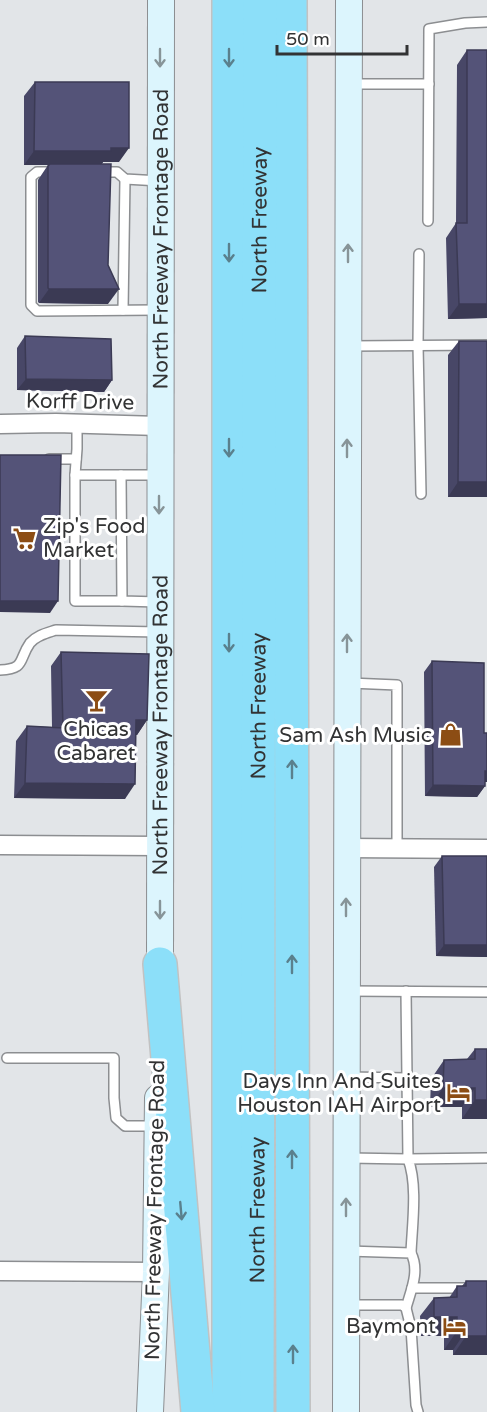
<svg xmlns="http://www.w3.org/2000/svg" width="487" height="1412" viewBox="0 0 487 1412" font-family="'Varela Round',sans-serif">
<rect width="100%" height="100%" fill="#e2e5e8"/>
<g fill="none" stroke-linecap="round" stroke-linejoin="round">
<defs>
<g id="lane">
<path d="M351,84H429"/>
<path d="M56,172H37L31,177V305L37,311L158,310"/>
<path d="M100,172H117L125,179L160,181"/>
<path d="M428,221L429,29L465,23L487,22"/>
<path d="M419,254L418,345L421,494"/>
<path d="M123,310L125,179"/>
<path d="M350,346L487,345"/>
<path d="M49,459H76"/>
<path d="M75,475L77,449V424"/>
<path d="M121,475H75V601H122"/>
<path d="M159,602L122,601L121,475H159"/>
<path d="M0,670C26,669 18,660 30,643C37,635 47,633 56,630L159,632"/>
<path d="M350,683L397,685V849"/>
<path d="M348,991L487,992"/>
<path d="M406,991L407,1078"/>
<path d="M7,1058H114V1098L116,1118L125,1126H155"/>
<path d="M348,1077L407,1078L408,1159L349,1158"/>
<path d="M348,1251L411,1253C420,1271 411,1290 406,1308"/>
<path d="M411,1253C412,1226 418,1185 408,1159L487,1158"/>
<path d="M412,1288H487"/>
<path d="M348,1305H402L406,1308L411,1328L416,1405L418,1412"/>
</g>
<g id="street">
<path d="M0,424L56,423L159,426"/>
<path d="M0,845L159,846"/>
<path d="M346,848L487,849"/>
<path d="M0,1271L156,1272"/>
</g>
<g id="secondary">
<path id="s1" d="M160,981L161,0"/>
<path d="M150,1412L156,1272L158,1098"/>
<path d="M346,1412L349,0"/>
</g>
<g id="highway">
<path d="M229,0V1412"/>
<path d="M290,0L293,1412"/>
<path d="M160,964L198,1412"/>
<path id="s2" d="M257,1412L260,0"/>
</g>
</defs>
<!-- lane casing -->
<use href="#lane" stroke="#8c8e91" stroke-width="12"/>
<!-- street casing -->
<use href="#street" stroke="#8c8e91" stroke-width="21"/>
<!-- secondary casing -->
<use href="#secondary" stroke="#8c8e91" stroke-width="28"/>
<!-- highway casing -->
<use href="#highway" stroke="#c2c2c2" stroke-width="36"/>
<!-- lane -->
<use href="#lane" stroke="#fff" stroke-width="9"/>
<!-- street -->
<use href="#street" stroke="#fff" stroke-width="18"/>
<!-- secondary -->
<use href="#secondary" stroke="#dcf5fd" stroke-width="26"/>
<!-- highway -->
<use href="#highway" stroke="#8cdff9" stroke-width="33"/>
</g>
<!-- wall -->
<g fill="#484767">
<path d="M467,50H487V318L448,319L446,238L456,223L457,65Z"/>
<path d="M35,82L119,162H103L102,164L108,265V304L39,303L38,302V180L48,165H24V96Z"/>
<path d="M25,336L112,380L104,392L17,390V348Z"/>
<path d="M459,341L487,497H448V355Z"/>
<path d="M61,652L147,720L137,735H136L125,799L14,798L16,741L27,726L52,727L51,666Z"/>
<path d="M432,661L484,733L487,782H485V786L477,797L425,796L424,672Z"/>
<path d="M442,856H487V957L436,956L434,867Z"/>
<path d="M475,1049L487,1119H462V1107H430L431,1079L444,1060L467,1059Z"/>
<path d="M466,1281H487V1355H453V1350H444V1336H421L420,1316L434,1298H449L457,1286H462Z"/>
</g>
<!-- shaded-wall -->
<g fill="#3b3a54">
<path d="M111,148H129L119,162H103L101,165H24L34,151Z"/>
<path d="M49,289H119L108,304L39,303Z"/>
<path d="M459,304H487V318L448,319Z"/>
<path d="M26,379L112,380L104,392L17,390Z"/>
<path d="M458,482H487V497H448Z"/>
<path d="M0,601H58L50,613L0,612Z"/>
<path d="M136,720H147L137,735H126Z"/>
<path d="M485,771H487V782H477Z"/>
<path d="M25,783L135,784L125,799L14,798Z"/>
<path d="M433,785L485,786L477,797L425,796Z"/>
<path d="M444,945H487V957L436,956Z"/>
<path d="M443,1088H475L462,1107H430Z"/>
<path d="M475,1100H487V1119H462Z"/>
<path d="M434,1317H457L444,1336H421Z"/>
<path d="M457,1331H466L453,1350H444Z"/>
<path d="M466,1336H487V1355H453Z"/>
</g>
<!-- building -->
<g fill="#545378" stroke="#3b3a54" stroke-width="1.5">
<path d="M467,50H487V304H459L456,223H467Z"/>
<path d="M35,82H129V148H111V151H34Z"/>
<path d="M50,164H111L108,265L119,289H49L48,288V166Z"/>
<path d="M25,336L111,339L112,380L26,379Z"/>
<path d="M459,341H487V482H458Z"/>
<path d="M0,455H61L58,601H0Z"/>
<path d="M61,652L149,654L147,720H136L135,784L25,783L27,726L63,728Z"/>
<path d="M432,661L484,663V733H487V771H485V786L433,785Z"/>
<path d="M442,856H487V945H444Z"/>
<path d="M475,1049H487V1100H475V1088H443L444,1060L475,1059Z"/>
<path d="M466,1281H487V1336H466V1331H457V1317H434V1298L457,1297V1286H466Z"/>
</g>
<!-- one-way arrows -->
<defs><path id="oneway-shaft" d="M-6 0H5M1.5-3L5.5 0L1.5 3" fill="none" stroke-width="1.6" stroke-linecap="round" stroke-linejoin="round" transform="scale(1.5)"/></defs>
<g stroke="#879498">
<use href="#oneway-shaft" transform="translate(160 58) rotate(90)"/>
<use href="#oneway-shaft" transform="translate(348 253) rotate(-90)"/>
<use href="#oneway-shaft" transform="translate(347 448) rotate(-90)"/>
<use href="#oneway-shaft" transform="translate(159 505) rotate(90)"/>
<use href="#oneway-shaft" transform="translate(347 643) rotate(-90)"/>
<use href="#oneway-shaft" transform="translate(346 907) rotate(-90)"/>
<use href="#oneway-shaft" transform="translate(160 910) rotate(90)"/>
<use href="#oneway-shaft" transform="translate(346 1207) rotate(-90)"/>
</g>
<g stroke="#5a808d">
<use href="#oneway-shaft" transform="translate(229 58) rotate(90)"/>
<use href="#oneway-shaft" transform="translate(229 253) rotate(90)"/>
<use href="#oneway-shaft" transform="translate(229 448) rotate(90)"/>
<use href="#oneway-shaft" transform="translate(229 643) rotate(90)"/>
<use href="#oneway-shaft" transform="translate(292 769) rotate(-90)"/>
<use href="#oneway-shaft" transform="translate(292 964) rotate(-90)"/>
<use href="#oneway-shaft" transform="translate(292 1159) rotate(-90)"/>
<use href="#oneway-shaft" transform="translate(181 1211) rotate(85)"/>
<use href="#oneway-shaft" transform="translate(293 1354) rotate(-90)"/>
</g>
<!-- icons -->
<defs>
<symbol id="supermarket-bare" viewBox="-9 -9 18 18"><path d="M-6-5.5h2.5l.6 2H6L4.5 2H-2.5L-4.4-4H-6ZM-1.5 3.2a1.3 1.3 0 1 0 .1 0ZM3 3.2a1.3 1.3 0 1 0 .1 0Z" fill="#8c4d14" stroke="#fff" stroke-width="2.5" paint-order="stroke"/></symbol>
<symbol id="bar-bare" viewBox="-9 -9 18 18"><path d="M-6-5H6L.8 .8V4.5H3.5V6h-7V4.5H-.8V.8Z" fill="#8c4d14" stroke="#fff" stroke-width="2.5" paint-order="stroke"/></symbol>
<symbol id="shop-bare" viewBox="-9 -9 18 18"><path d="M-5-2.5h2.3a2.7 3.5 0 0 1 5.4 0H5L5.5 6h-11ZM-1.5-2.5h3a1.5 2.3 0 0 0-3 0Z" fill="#8c4d14" stroke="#fff" stroke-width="2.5" paint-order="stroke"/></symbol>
<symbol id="hotel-bare" viewBox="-9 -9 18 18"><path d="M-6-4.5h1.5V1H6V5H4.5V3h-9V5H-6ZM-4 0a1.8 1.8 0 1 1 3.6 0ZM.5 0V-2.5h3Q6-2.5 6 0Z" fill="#8c4d14" stroke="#fff" stroke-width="2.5" paint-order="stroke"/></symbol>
</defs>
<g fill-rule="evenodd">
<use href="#supermarket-bare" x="8" y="522" width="33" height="33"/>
<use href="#bar-bare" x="80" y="684" width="33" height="33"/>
<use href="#shop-bare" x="434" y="718" width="33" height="33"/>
<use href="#hotel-bare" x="442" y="1076" width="33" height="33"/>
<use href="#hotel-bare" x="438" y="1310" width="33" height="33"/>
</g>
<g text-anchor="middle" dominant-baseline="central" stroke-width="6" stroke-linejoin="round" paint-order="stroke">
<!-- street labels -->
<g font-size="21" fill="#323334" stroke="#fff">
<text stroke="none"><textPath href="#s2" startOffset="1192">North Freeway</textPath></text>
<text stroke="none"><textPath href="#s1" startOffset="742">North Freeway Frontage Road</textPath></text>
<text transform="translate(80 402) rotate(1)">Korff Drive</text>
<text stroke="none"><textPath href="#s2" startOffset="706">North Freeway</textPath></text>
<text stroke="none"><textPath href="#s1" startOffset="256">North Freeway Frontage Road</textPath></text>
<text transform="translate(155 1210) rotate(-89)">North Freeway Frontage Road</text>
<text stroke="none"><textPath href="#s2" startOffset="202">North Freeway</textPath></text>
</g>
<!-- poi labels -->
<g font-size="21" fill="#323334" stroke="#fff" text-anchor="end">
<text x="43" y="526" text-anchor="start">Zip's Food<tspan x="43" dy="24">Market</tspan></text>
<text x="96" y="729" text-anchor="middle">Chicas<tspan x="96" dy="24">Cabaret</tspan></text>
<text x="432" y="735">Sam Ash Music</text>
<text x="441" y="1081">Days Inn And Suites<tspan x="441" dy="24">Houston IAH Airport</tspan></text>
<text x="436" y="1326">Baymont</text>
</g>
</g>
<!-- scale -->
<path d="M277 45v9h130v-9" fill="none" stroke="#323334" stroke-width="3"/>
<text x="286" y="45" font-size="18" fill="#323334" stroke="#ffffff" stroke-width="4.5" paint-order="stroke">50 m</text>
</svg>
